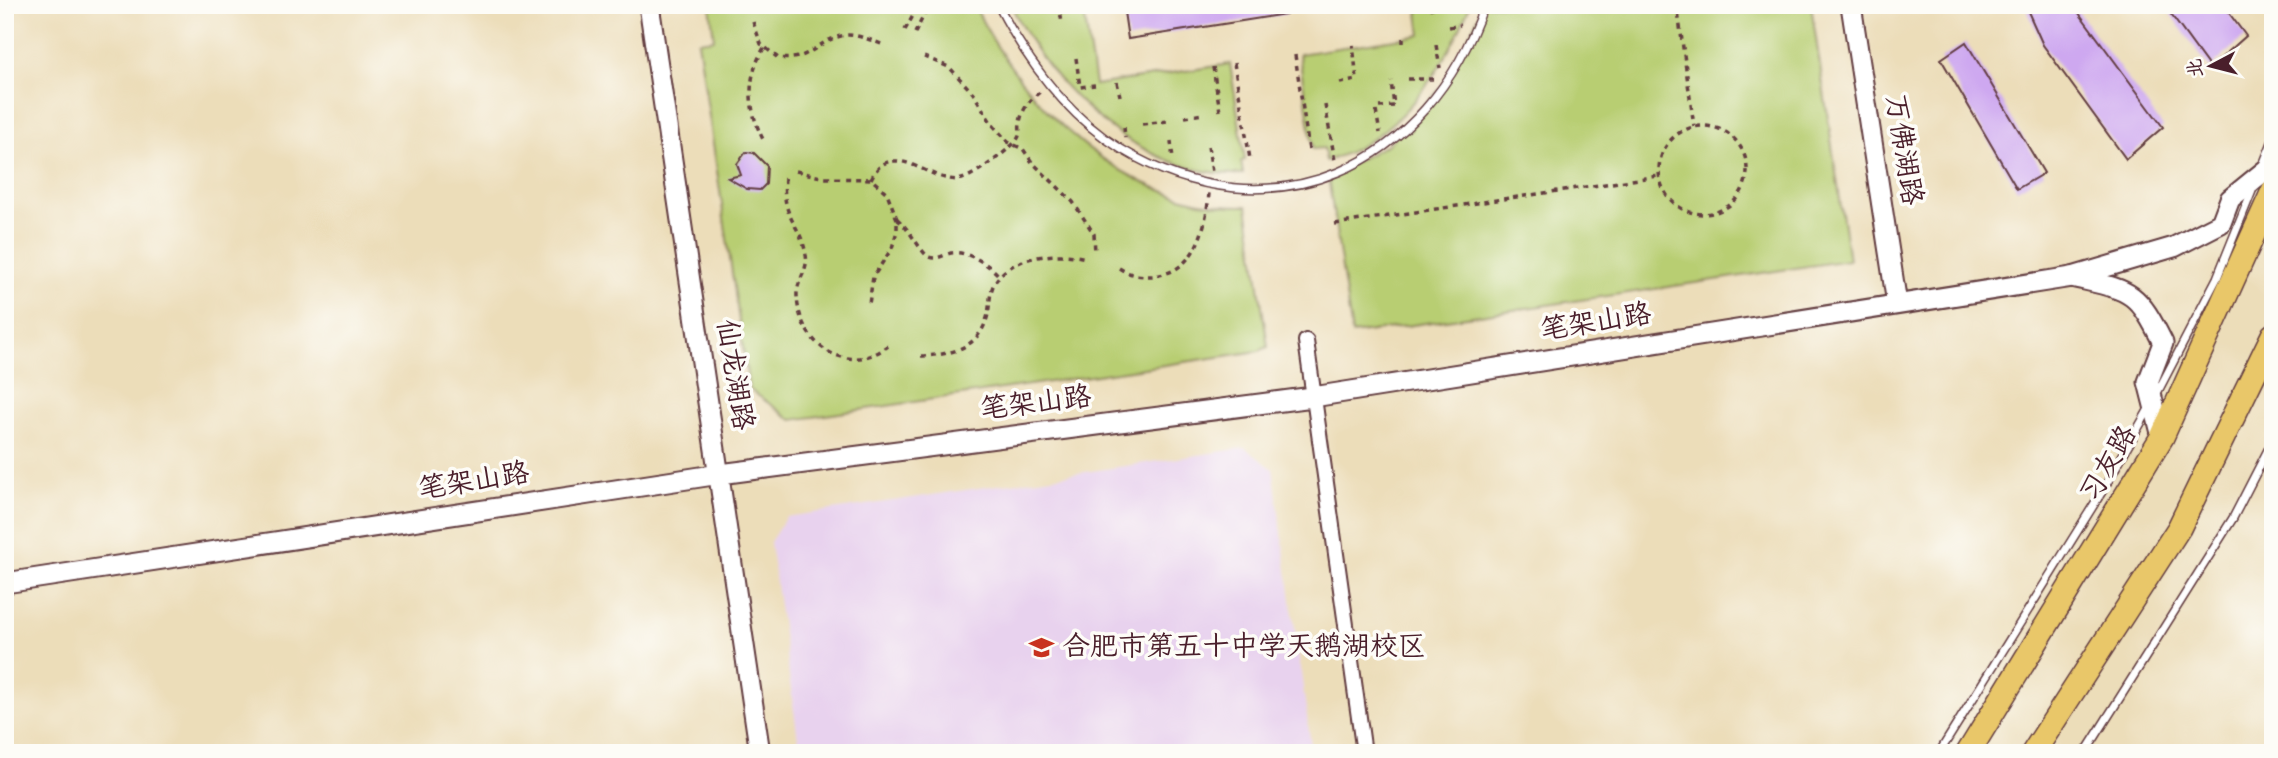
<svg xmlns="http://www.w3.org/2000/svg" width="2278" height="758" viewBox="0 0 2278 758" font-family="'Indie Flower','LXGW WenKai TC',sans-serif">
<rect width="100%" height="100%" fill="#fdfcf7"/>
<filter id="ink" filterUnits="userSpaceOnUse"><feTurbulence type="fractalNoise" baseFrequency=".0143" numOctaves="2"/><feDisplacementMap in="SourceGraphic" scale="14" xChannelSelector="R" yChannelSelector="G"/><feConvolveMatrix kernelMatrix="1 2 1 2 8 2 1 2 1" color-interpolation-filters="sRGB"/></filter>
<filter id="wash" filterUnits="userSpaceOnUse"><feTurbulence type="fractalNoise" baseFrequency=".00686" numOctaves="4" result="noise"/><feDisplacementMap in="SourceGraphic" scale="28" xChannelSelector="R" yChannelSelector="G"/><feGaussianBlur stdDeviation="1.57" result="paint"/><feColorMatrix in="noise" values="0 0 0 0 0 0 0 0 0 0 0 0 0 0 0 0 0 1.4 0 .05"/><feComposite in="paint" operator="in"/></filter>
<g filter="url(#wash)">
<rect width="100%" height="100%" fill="#ecddb9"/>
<!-- built -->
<path fill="#e8d2ee" d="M1245,448L1273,469L1312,753H800L770,542L786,517Z"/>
<!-- green -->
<g fill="#b8ce72" stroke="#81764e" stroke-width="2">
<path d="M710,5H974C1023,107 1128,209 1247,206L1268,347L1259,351L792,420L749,389L698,41L714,39Z"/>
<path d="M1011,5H1083L1095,85L1230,64L1245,160L1241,161L1243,174C1144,178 1050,90 1011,5Z"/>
<path d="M1417,5H1470C1444,71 1397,140 1326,161L1324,148L1313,149L1299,54L1421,35Z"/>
<path d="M1484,5H1811L1849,260L1352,334L1328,177L1388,144L1446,83Z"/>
</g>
<g id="blocks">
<!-- building -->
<g fill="#cea8f0">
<path d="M1123,5H1285L1286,14L1128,39Z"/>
<path d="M2025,5H2073L2163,127L2126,159L2043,45Z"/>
<path d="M2164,5H2223L2246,36L2210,68Z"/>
<path d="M1966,42L2044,173L2017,189L1941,59Z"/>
<path d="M746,152L754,153L767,166L766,184L760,190L747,189L728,178L741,175L737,164Z"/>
</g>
</g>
</g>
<g filter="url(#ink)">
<use href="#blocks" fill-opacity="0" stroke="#623c40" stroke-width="2"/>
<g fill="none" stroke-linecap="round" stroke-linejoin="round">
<defs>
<g id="service">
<path d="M998,5C1027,61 1066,115 1121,149C1272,240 1429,167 1484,5"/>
<path d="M2263,165L2273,140"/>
<path d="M2155,397L2217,278L2254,186"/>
<path d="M1939,753L2103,490L2150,407"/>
<path d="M2085,753L2233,518L2273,440"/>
</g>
<path id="minor" d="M1306,341L1364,753"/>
<g id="tertiary">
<path d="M649,5L760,753"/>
<path d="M1851,5L1897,304"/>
<path d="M2162,437L2148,382L2163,343C2136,288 2130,291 2072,277L2174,247L2221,223L2230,199L2273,164"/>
<path d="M5,583L720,474L1313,397L2072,277"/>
</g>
<g id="primary">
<path d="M1968,753L2162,437L2273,191"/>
<path d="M2033,753L2179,528L2273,335"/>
</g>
</defs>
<!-- service casing -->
<use href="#service" stroke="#623c40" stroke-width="10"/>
<!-- minor casing -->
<use href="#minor" stroke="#623c40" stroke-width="18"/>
<!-- tertiary casing -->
<use href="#tertiary" stroke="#623c40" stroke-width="23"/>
<!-- primary casing -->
<use href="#primary" stroke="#623c40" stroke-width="26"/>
<!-- path -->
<g stroke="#623c40" stroke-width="3.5" stroke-dasharray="5 5" stroke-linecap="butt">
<path d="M1059,5L1062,23"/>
<path d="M1431,5L1432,13"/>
<path d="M1600,5L1601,11L1638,5"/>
<path d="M1677,5L1694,126"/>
<path d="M1011,8L1023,5"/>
<path d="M753,22L761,44L778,58C810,62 815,42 841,36C855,32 871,41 885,45"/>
<path d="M1449,27L1460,25"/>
<path d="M905,30L919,5"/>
<path d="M915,33L929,5"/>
<path d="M1403,38V47"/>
<path d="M1436,45L1440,68"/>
<path d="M764,48C745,79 748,112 765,143"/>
<path d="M1295,55L1309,150"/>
<path d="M924,57L949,67L973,93L992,124L1008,142L1023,149L1032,162L1073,202L1094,234L1095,253"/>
<path d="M1076,58L1080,87L1095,85"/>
<path d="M1234,63L1250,159"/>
<path d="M1213,67L1220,111"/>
<path d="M1408,79H1433"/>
<path d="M1117,82L1120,96"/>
<path d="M1340,83L1357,80L1353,45"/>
<path d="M1325,105L1335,161"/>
<path d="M1379,107L1394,106L1391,81"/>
<path d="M1376,111L1380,133"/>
<path d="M1185,117L1203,114"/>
<path d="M1142,124L1168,121"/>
<circle cx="1703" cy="170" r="44"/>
<path d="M1124,127L1125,138"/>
<path d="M1171,141L1173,160"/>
<path d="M1208,146L1212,172"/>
<path d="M796,171L825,178L871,179L887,193L897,219V231L892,248L873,277L869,304"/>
<path d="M785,178C781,220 801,223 806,255C809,270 796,281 797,296C799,346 847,377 888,346"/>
<path d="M871,179C892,135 932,186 962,179C974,176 1013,148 1018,138C1021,133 1019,127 1020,122C1023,107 1030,100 1041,91"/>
<path d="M897,219C910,229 921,253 929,257C937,260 943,255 951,253C966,250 991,265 1000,277"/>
<path d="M1335,224L1659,176"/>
<path d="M1119,268C1130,275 1139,276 1151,276C1195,274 1206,230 1209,193"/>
<path d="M921,356C949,355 978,349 987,318C990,308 989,296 993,286C1007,255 1058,251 1086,258"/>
</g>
<!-- service -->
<use href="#service" stroke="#fff" stroke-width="7"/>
<!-- minor -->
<use href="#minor" stroke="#fff" stroke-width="14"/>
<!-- tertiary -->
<use href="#tertiary" stroke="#fff" stroke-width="19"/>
<!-- primary -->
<use href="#primary" stroke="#e9c769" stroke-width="23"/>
</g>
</g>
<!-- icons -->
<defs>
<symbol id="school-bare" viewBox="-9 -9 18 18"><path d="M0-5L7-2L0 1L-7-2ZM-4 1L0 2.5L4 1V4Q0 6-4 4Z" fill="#c8321e" stroke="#fdfcf7" stroke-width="2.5" paint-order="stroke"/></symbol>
</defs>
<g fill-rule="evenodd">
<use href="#school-bare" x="1024" y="630" width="35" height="35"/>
</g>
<g text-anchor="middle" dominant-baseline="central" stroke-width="7" stroke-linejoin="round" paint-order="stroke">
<!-- street labels -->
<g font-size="28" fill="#4a1f2b" stroke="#fdfcf7">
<text transform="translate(1902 150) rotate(81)">万佛湖路</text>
<text transform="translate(1596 324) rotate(-9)">笔架山路</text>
<text transform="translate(733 375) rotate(81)">仙龙湖路</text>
<text transform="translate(1036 405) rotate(-7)">笔架山路</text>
<text transform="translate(2110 465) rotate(-60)">习友路</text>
<text transform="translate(474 483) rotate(-9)">笔架山路</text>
</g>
<!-- poi labels -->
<g font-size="28" fill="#4a1f2b" stroke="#fdfcf7" text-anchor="start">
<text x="1062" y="648">合肥市第五十中学天鹅湖校区</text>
</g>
</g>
<!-- margin -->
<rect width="2278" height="758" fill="none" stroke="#fdfcf7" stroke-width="28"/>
<!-- north arrow -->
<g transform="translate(2211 66) rotate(263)" stroke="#fdfcf7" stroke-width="5" paint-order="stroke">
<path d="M0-5L12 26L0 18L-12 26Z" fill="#4a1f2b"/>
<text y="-10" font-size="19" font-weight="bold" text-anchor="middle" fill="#4a1f2b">北</text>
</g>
</svg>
